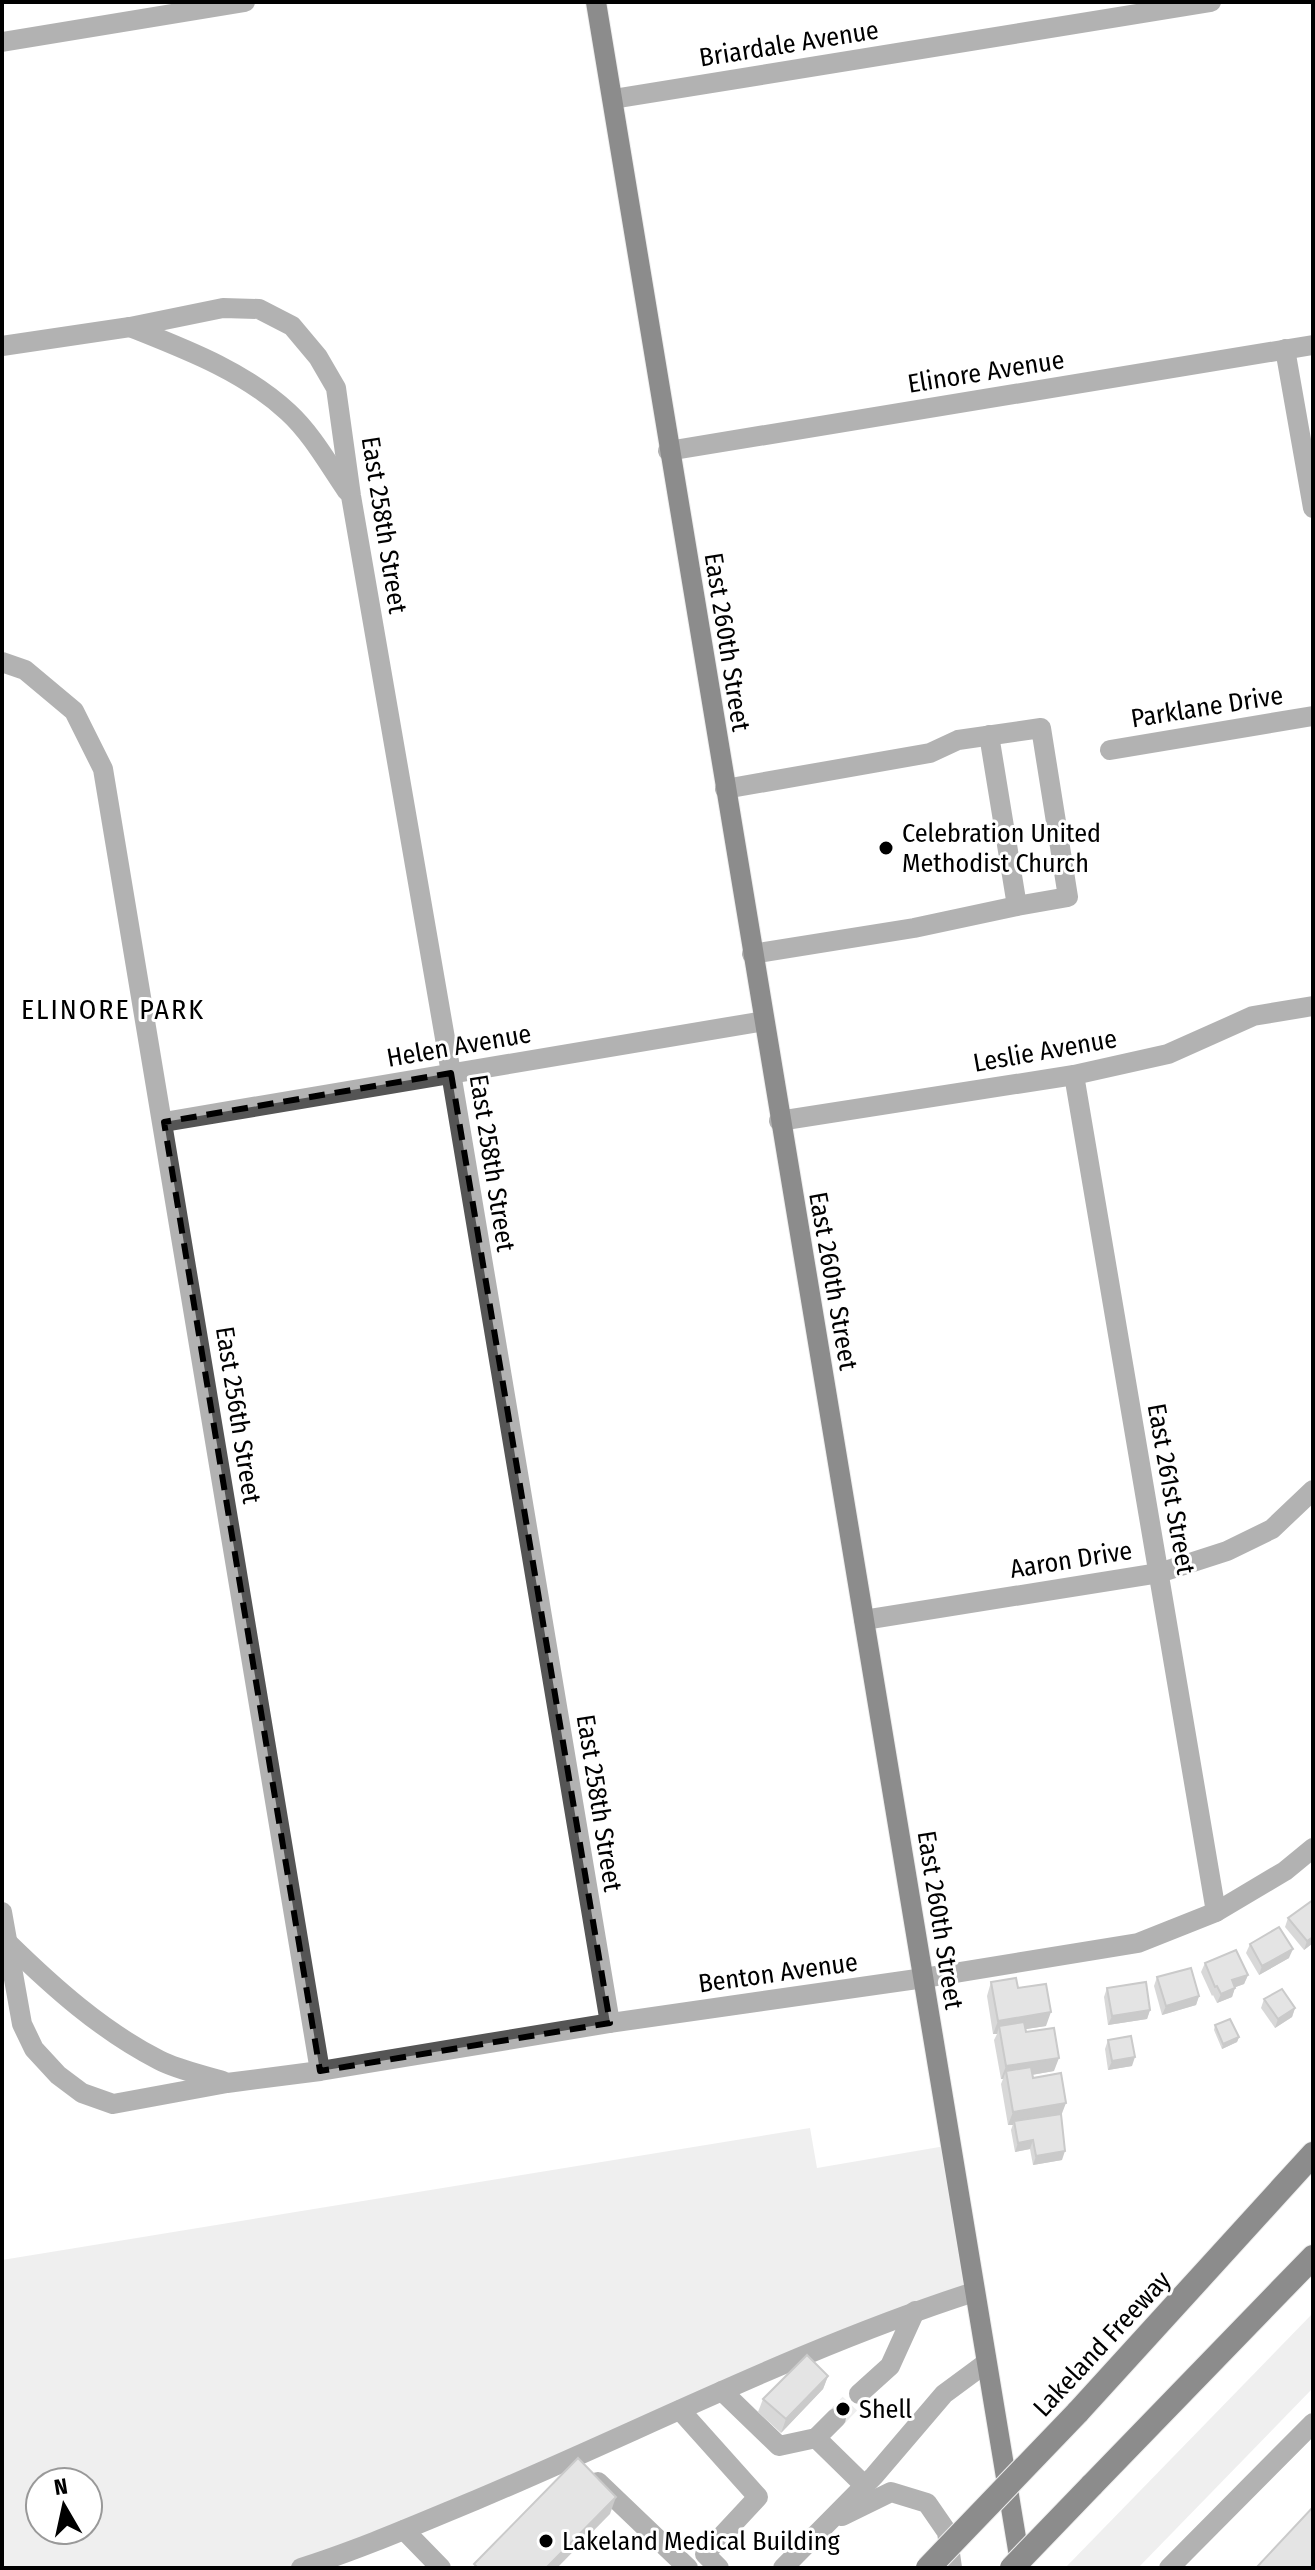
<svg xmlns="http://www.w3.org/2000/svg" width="1315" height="2570" viewBox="0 0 1315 2570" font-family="'Fira Sans Condensed',sans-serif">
<rect width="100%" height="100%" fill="#fff"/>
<!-- green -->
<g fill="#dcdcdc" fill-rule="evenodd">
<path d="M810,2128L817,2168L951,2145L974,2292L301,2568H2V2260ZM40,2482H88V2530H40Z"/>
<path d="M1313,2313V2388L1138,2568H1065Z"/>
</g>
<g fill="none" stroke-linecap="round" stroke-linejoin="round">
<!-- minor-tunnel -->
<path stroke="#d9d9d9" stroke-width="20" stroke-dasharray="20 10" stroke-linecap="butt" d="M836,2418L859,2394"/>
<defs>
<path id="major" d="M596,2L1021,2568"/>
<g id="highway">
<path d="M1077,2413L1313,2154"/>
<path d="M1091,2486L1313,2257"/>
</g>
</defs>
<!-- major casing -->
<use href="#major" stroke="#dbdbdb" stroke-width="22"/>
<!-- highway casing -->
<use href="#highway" stroke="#dbdbdb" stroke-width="26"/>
<!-- minor -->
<g stroke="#555" stroke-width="20">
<path d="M2,42L245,2"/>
<path d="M613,99L1211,2"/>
<path d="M130,327C185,349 244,371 288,412C312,434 329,465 347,491"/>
<path d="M2,346L130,327L223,308L259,309L292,326L318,357L336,388L351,496L451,1073L610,2023"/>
<path d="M1285,349L1313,508"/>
<path d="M668,451L1313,345"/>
<path d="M2,662L25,670L74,711L103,769L320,2071"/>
<path d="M989,735L1017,906"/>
<path d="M1110,750L1313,716"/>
<path d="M725,789L930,753L958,740L1041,728L1068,897L1017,906L914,928L752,954"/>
<path d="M1074,1075L1216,1912"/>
<path d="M779,1121L1074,1075L1168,1054L1253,1016L1313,1006"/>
<path d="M164,1122L764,1021"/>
<path d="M864,1620L1159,1573L1227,1551L1272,1529L1313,1490"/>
<path d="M2,1912L22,2024L34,2049L58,2075L82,2093L113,2104L227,2083L320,2071L610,2023L924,1978L1138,1943L1216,1912L1285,1871L1313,1848"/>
<path d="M8,1943C53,1987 102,2031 159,2060C178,2070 203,2075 223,2081"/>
<path d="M722,2391L779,2446L816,2438"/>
<path d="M859,2394L890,2366L915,2311"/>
<path d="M680,2410L758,2497L705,2554L719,2568"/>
<path d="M836,2418L816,2438L864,2485"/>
<path d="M598,2482L688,2568"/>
<path d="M842,2516L891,2492L927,2503L947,2532L952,2568"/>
<path d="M404,2530L441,2568"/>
<path d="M301,2568C361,2549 418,2524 476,2500C642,2430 803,2347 974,2292"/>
<path d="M783,2568L874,2476L944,2394L986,2363"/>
<path d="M1169,2568L1313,2423"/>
</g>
<!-- major -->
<use href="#major" stroke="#000" stroke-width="20"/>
<!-- highway -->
<use href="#highway" stroke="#000" stroke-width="24"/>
<defs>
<g id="highway-bridge">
<path d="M928,2568L1077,2413"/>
<path d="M1012,2568L1091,2486"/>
</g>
</defs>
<!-- highway-bridge casing -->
<use href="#highway-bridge" stroke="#dbdbdb" stroke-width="26" stroke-linecap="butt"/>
<!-- highway-bridge -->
<use href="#highway-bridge" stroke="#000" stroke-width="24"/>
</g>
<!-- wall -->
<g fill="#a9a9a9">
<path d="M1288,1918L1313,1943L1304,1950L1285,1927Z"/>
<path d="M1250,1944L1289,1958L1259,1975L1246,1953Z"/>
<path d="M1205,1963L1248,1975L1244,1984L1235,1987L1232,1997L1217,2003L1213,1995L1212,1996L1201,1972Z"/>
<path d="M1157,1977L1199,1996L1196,2005L1162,2015L1154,1986Z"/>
<path d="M991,1982L1018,1988L1046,2026L1025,2029L1026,2032L1054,2071L1032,2075L1033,2078L1062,2115V2160L1033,2165L1030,2149L1015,2152L1011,2130L1013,2124L1008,2125L1001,2084L1003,2079H1001L994,2040L997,2034H993L987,1996Z"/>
<path d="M1107,1988L1150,2010L1147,2019L1108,2025L1104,1997Z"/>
<path d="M1264,1999L1295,2008L1292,2017L1275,2028L1261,2008Z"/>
<path d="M1215,2025L1239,2037L1237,2042L1222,2049L1214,2030Z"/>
<path d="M1108,2040L1132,2066L1108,2070L1105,2049Z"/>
<path d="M828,2376L823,2389L781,2433L758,2412L763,2399Z"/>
</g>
<!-- shaded-wall -->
<g fill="#898989">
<path d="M1313,1937V1943L1304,1950L1307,1941Z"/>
<path d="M1293,1949L1289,1958L1259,1975L1262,1966Z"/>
<path d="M1248,1975L1244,1984L1228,1990L1232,1980Z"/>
<path d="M1235,1988L1232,1997L1217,2003L1221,1994Z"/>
<path d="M1199,1996L1196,2005L1162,2015L1166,2006Z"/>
<path d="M1295,2008L1292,2017L1275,2028L1278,2019Z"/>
<path d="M1150,2010L1147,2019L1108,2025L1112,2016Z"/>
<path d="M1051,2012L1046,2026L1001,2033L999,2026L997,2034H993L998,2021Z"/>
<path d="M1239,2037L1237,2042L1222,2049L1223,2044Z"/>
<path d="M1135,2057L1132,2066L1108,2070L1112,2061Z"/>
<path d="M1059,2058L1054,2071L1007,2079L1006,2071L1003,2079H1001L1006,2066Z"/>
<path d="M1066,2103L1061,2116L1014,2121L1013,2125H1008L1013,2112Z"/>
<path d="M1033,2140L1030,2149L1015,2152L1018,2143Z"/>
<path d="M1065,2151L1062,2160L1033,2165L1036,2156Z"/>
<path d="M828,2376L823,2389L781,2433L786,2419Z"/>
<path d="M616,2497L610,2514L557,2568H546Z"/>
</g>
<!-- building -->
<g fill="#c4c4c4" stroke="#898989" stroke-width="2">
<path d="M1313,1900V1937L1307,1941L1288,1918Z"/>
<path d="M1279,1927L1293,1949L1262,1966L1250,1944Z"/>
<path d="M1236,1950L1248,1975L1232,1980L1235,1988L1221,1994L1217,1986L1215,1987L1205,1963Z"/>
<path d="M1191,1968L1199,1996L1166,2006L1157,1977Z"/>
<path d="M1016,1978L1018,1988L1046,1984L1051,2012L998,2021L991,1982Z"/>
<path d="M1146,1982L1150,2010L1112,2016L1107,1988Z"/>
<path d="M1282,1989L1295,2008L1278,2019L1264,1999Z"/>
<path d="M1230,2019L1239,2037L1223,2044L1215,2025Z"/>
<path d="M1024,2022L1026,2032L1054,2028L1059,2058L1006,2066L999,2026Z"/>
<path d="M1131,2036L1135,2057L1112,2061L1108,2040Z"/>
<path d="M1031,2067L1033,2078L1061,2073L1066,2103L1013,2112L1006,2071Z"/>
<path d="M1061,2114L1065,2151L1036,2156L1033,2140L1018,2143L1014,2121Z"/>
<path d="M807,2355L828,2376L786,2419L763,2399Z"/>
<path d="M578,2458L616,2497L546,2568H478L474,2564Z"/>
<path d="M1313,2507V2568H1256Z"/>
</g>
<!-- marked area -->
<path d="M0 0H1315V2570H0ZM451,1073L610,2023L320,2071L164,1122Z" fill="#fff" fill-opacity=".55" fill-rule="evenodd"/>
<path fill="none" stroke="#000" stroke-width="6" stroke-dasharray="16 10" stroke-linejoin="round" d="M451,1073L610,2023L320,2071L164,1122Z"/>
<!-- markers -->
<g fill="#000" stroke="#fff" stroke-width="3">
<circle cx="886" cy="848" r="8"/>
<circle cx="843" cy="2409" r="8"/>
<circle cx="546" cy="2541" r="8"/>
</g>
<g text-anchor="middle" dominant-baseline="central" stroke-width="6" stroke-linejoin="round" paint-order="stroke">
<!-- street labels -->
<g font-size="26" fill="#000" stroke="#fff">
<text transform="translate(789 44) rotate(-9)">Briardale Avenue</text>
<text transform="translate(986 372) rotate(-9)">Elinore Avenue</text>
<text transform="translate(384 525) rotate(81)">East 258th Street</text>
<text transform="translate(727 642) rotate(81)">East 260th Street</text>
<text transform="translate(1207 707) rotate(-9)">Parklane Drive</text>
<text transform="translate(459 1046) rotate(-10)">Helen Avenue</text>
<text transform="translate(1045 1051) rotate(-10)">Leslie Avenue</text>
<text transform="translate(492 1163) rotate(81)">East 258th Street</text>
<text transform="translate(833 1281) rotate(80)">East 260th Street</text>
<text transform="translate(238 1415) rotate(81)">East 256th Street</text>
<text transform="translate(1171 1489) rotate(80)">East 261st Street</text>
<text transform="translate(1071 1560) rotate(-9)">Aaron Drive</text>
<text transform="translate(599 1803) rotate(81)">East 258th Street</text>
<text transform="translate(940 1920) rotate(81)">East 260th Street</text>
<text transform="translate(778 1973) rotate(-8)">Benton Avenue</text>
<text transform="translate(1102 2344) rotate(-47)">Lakeland Freeway</text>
</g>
<!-- poi labels -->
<g font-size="26" fill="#000" stroke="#fff" text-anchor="start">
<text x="902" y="833">Celebration United<tspan x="902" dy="30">Methodist Church</tspan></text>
<text x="859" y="2409">Shell</text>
<text x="562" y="2541">Lakeland Medical Building</text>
</g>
<!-- neighbourhood labels -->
<g font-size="28" letter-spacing="2" fill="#000" stroke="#fff">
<text x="113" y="1009">ELINORE PARK</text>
</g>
</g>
<!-- border -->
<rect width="1315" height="2570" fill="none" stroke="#000000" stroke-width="8"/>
<!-- north arrow -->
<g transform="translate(64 2506) rotate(351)"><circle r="38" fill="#ffffff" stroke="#999999" stroke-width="2"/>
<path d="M0-6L14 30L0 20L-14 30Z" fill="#000000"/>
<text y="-12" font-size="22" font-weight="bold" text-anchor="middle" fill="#000000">N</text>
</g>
</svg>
